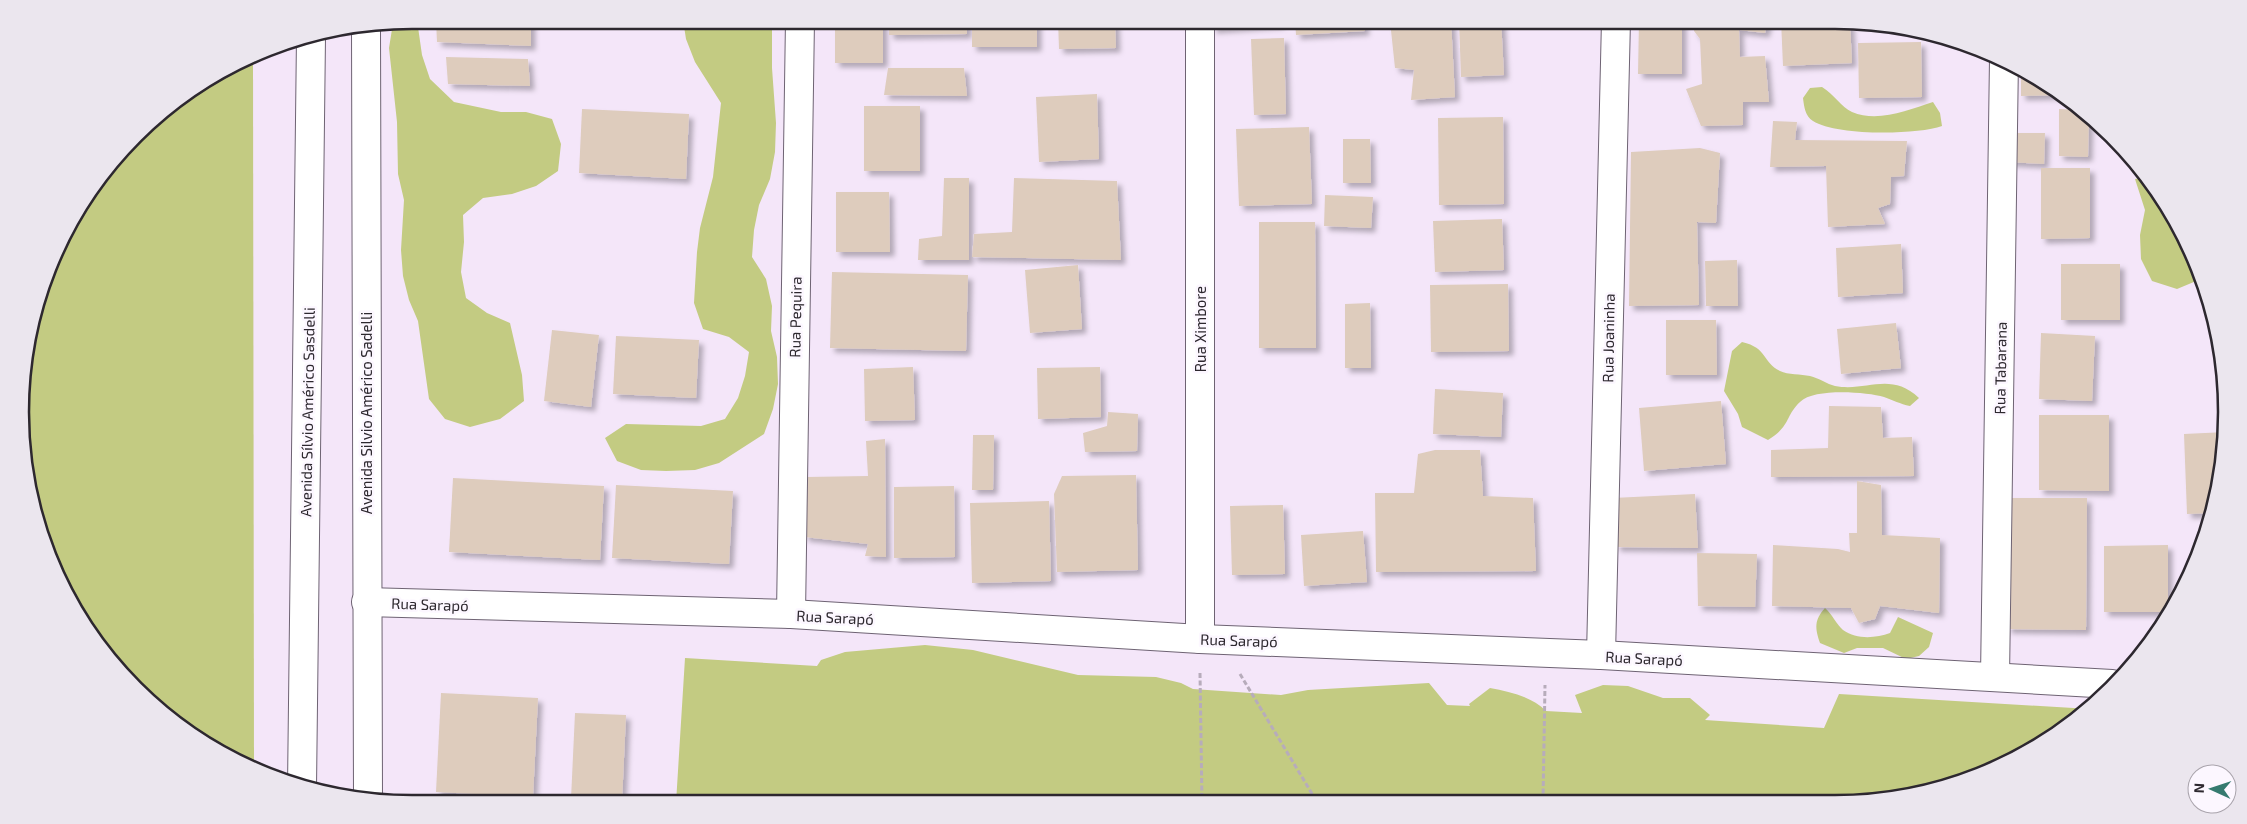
<svg xmlns="http://www.w3.org/2000/svg" width="2247" height="824" viewBox="0 0 2247 824" font-family="'Exo 2',sans-serif">
<defs>
<filter id="shadow"><feDropShadow dx="4.5" dy="4.5" stdDeviation="2.5" flood-color="#0004"/></filter>
</defs>
<rect width="100%" height="100%" fill="#f4e6f9"/>
<!-- green -->
<g fill="#c3cb82">
<path d="M417,20L422,55L430,79L454,102L501,112H526L552,119L561,144L558,171L536,186L512,194L483,198L463,215L464,242L461,272L466,298L487,313L510,323L522,375L524,401L500,419L470,427L445,419L429,399L418,321L409,300L403,276L401,250L404,200L398,174L397,122L389,48L393,23Z"/>
<path d="M683,20H772V68L776,123L775,152L770,179L759,205L754,230L752,257L766,279L772,306L771,331L777,357L778,384L773,409L764,434L719,463L695,470L666,471L641,470L617,461L605,438L626,424L701,426L725,419L738,398L745,376L749,352L729,337L703,329L694,303L697,252L700,228L713,177L721,103L695,62L686,39Z"/>
<path d="M253,56L254,769L239,764L174,723L86,630L50,562L28,489L23,361L41,286L72,216L154,117L216,73Z"/>
<path d="M1822,87C1834,94 1841,107 1852,112C1878,123 1908,110 1933,102L1940,113L1942,126C1917,135 1836,136 1813,121C1805,116 1804,106 1803,98L1810,88Z"/>
<path d="M2147,177L2175,216L2201,279L2177,289L2152,281L2141,259L2140,235L2145,210L2135,179Z"/>
<path d="M1742,342C1768,348 1762,362 1780,371C1788,375 1801,374 1810,376C1819,378 1827,384 1835,386C1867,392 1890,371 1919,398L1910,406C1900,404 1893,400 1884,397C1866,392 1814,388 1800,402C1785,416 1791,426 1768,440L1742,427L1738,414L1724,391L1732,351Z"/>
<path d="M1825,608C1832,614 1837,625 1843,630C1857,640 1876,638 1890,633L1898,617L1933,633L1929,647L1919,656L1906,659L1883,648H1857L1844,653L1820,643C1815,628 1814,620 1825,608Z"/>
<path d="M925,645L973,650L1078,675L1156,677L1181,683L1193,689L1281,695L1308,690L1429,683L1447,705L1470,706L1469,704L1490,688C1510,692 1531,696 1546,711L1582,713L1575,695L1603,685L1628,686L1663,698H1690L1710,715L1705,720L1824,728L1839,694L2090,709L2008,764L1886,801L676,803L685,658L817,666L821,660L845,652Z"/>
</g>
<!-- building -->
<g fill="#deccbd" filter="url(#shadow)">
<path d="M436,20H531V46L437,42Z"/>
<rect x="835" y="20" width="48" height="43"/>
<path d="M889,20H967V34L889,35Z"/>
<rect x="972" y="20" width="65" height="27"/>
<path d="M1058,20H1115L1116,48L1059,49Z"/>
<path d="M1212,20H1280V24L1212,29Z"/>
<path d="M1295,20H1364L1365,31L1296,35Z"/>
<path d="M1406,20H1451L1455,97L1411,100L1414,70L1395,68L1390,21Z"/>
<path d="M1459,20H1501L1504,75L1461,77Z"/>
<path d="M1639,20H1682V74H1638Z"/>
<path d="M1695,20H1768L1765,33L1739,30L1740,57L1765,56L1769,102H1743V125L1701,126L1686,89L1702,84L1700,39L1694,31Z"/>
<path d="M1781,20L1850,22L1852,63L1783,66Z"/>
<path d="M1284,38L1286,114L1254,115L1251,39Z"/>
<path d="M1921,42L1922,97L1859,98L1858,43Z"/>
<path d="M446,57L528,59L530,86L448,84Z"/>
<path d="M888,68H964L967,96L884,95Z"/>
<path d="M2021,68L2029,74L2065,95L2021,96Z"/>
<path d="M1097,94L1099,159L1039,162L1036,97Z"/>
<rect x="864" y="106" width="56" height="65"/>
<path d="M582,109L689,114L686,179L579,173Z"/>
<path d="M2059,109L2083,110L2089,115L2088,157L2059,156Z"/>
<path d="M1503,117L1504,204L1439,205L1438,118Z"/>
<path d="M1773,121L1797,122L1795,140L1907,141L1904,176L1891,177L1890,204L1878,208L1885,224L1828,227L1826,166L1770,167Z"/>
<path d="M1309,127L1312,204L1239,206L1236,129Z"/>
<path d="M2009,133H2045L2044,164L2008,162Z"/>
<path d="M1343,139H1370L1371,183H1343Z"/>
<path d="M1700,148L1720,153L1716,223L1697,222L1699,305L1629,306L1631,152Z"/>
<path d="M2041,168H2090V238L2041,239Z"/>
<path d="M944,178H969V260H918L919,239L942,236Z"/>
<path d="M1014,178L1117,181L1121,260L972,257L974,234L1012,232Z"/>
<path d="M836,192H889L890,252H836Z"/>
<path d="M1325,195L1373,197L1371,228L1324,226Z"/>
<path d="M1502,219L1504,270L1435,272L1433,221Z"/>
<path d="M1259,222H1315L1316,348H1259Z"/>
<path d="M1901,244L1903,293L1838,297L1836,248Z"/>
<path d="M1737,260L1738,306H1706L1705,261Z"/>
<rect x="2061" y="264" width="59" height="56"/>
<path d="M1078,265L1082,329L1030,333L1025,270Z"/>
<path d="M832,272L968,275L966,351L830,348Z"/>
<path d="M1508,284L1509,351L1431,352L1430,285Z"/>
<path d="M1370,303L1371,368H1345V304Z"/>
<path d="M1666,320H1716L1717,375H1666Z"/>
<path d="M1896,323L1901,368L1841,374L1837,329Z"/>
<path d="M552,330L599,335L591,407L544,401Z"/>
<path d="M2041,333L2095,336L2092,401L2039,399Z"/>
<path d="M616,336L699,340L696,398L613,394Z"/>
<path d="M913,367L915,420L865,421L864,369Z"/>
<path d="M1100,367L1101,417L1038,419L1037,368Z"/>
<path d="M1435,389L1503,393L1501,437L1433,434Z"/>
<path d="M1721,401L1726,464L1644,471L1639,408Z"/>
<path d="M1829,406L1881,407L1883,438L1912,437L1914,476L1771,477V450L1828,448Z"/>
<path d="M1108,412L1138,414L1137,451L1085,452L1083,433L1107,426Z"/>
<path d="M2039,415H2109V491L2039,490Z"/>
<path d="M2226,432L2214,513L2187,514L2184,434Z"/>
<path d="M973,435H994L993,490H972Z"/>
<path d="M885,439L886,557L865,556L868,544L804,537L806,477L868,476L866,441Z"/>
<path d="M1435,450H1480L1483,496L1533,498L1536,571L1376,572L1375,493H1414L1418,454Z"/>
<path d="M1136,475L1138,570L1057,572L1054,494L1062,476Z"/>
<path d="M453,478L604,486L600,560L449,552Z"/>
<path d="M1857,481L1881,485L1882,535L1940,538L1939,613L1880,606L1875,619L1859,623L1851,608L1772,606L1773,545L1838,549L1850,552L1849,533H1857Z"/>
<path d="M616,485L733,491L729,564L612,558Z"/>
<path d="M954,486L955,557L894,558V487Z"/>
<path d="M1695,494L1698,548L1616,547L1613,498Z"/>
<path d="M2007,498H2087L2086,630L2007,629Z"/>
<path d="M1049,501L1051,581L972,583L970,503Z"/>
<path d="M1283,505L1285,574L1232,575L1230,506Z"/>
<path d="M1363,531L1367,582L1304,586L1301,535Z"/>
<path d="M2168,545V612H2104V546Z"/>
<path d="M1697,553L1757,554L1755,607L1698,606Z"/>
<path d="M2184,584L2180,595L2179,598L2178,585Z"/>
<path d="M441,693L538,698L533,797L436,792Z"/>
<path d="M575,713L626,715L622,802L571,799Z"/>
</g>
<g fill="none" stroke-linecap="round" stroke-linejoin="round">
<defs>
<g id="minor">
<path d="M1200,20V639"/>
<path d="M366,602L791,614L1200,639L1601,655L2112,684"/>
<path d="M791,614L800,20"/>
<path d="M1601,655L1616,20"/>
<path d="M1995,677L2004,59"/>
</g>
<g id="major">
<path d="M366,28L368,798"/>
<path d="M302,787L311,37"/>
</g>
</defs>
<!-- minor casing -->
<use href="#minor" stroke="#6e6373" stroke-width="30"/>
<!-- major casing -->
<use href="#major" stroke="#6e6373" stroke-width="30"/>
<!-- path -->
<g stroke="#b7acbb" stroke-width="3" stroke-dasharray="5 2.5" stroke-linecap="butt">
<path d="M1200,673L1202,802"/>
<path d="M1240,674L1317,802"/>
<path d="M1543,801L1545,685"/>
</g>
<!-- minor -->
<use href="#minor" stroke="#fff" stroke-width="28"/>
<!-- major -->
<use href="#major" stroke="#fff" stroke-width="28"/>
</g>
<g text-anchor="middle" dominant-baseline="central" stroke-width="5" stroke-linejoin="round" paint-order="stroke">
<!-- street labels -->
<g font-size="15" fill="#2d282f" stroke="#fcf7ff">
<text transform="translate(795 317) rotate(-89)">Rua Pequira</text>
<text transform="translate(1200 329) rotate(-90)">Rua Ximbore</text>
<text transform="translate(1608 338) rotate(-89)">Rua Joaninha</text>
<text transform="translate(2000 368) rotate(-89)">Rua Tabarana</text>
<text transform="translate(307 412) rotate(-89)">Avenida Sílvio Américo Sasdelli</text>
<text transform="translate(366 413) rotate(-90)">Avenida Silvio Américo Sadelli</text>
<text transform="translate(430 604) rotate(2)">Rua Sarapó</text>
<text transform="translate(835 617) rotate(3)">Rua Sarapó</text>
<text transform="translate(1239 640) rotate(2)">Rua Sarapó</text>
<text transform="translate(1644 658) rotate(3)">Rua Sarapó</text>
</g>
</g>
<!-- crop -->
<path d="M0 0H2247V824H0ZM412 29H1835A383 383 0 0 1 2218 412V412A383 383 0 0 1 1835 795H412A383 383 0 0 1 29 412V412A383 383 0 0 1 412 29Z" fill="#ebe6ee" fill-rule="evenodd"/>
<path fill="none" stroke="#2d282f" stroke-width="2.5" d="M412 29H1835A383 383 0 0 1 2218 412V412A383 383 0 0 1 1835 795H412A383 383 0 0 1 29 412V412A383 383 0 0 1 412 29Z"/>
<!-- north arrow -->
<g transform="translate(2212 789) rotate(273)"><circle r="24" fill="#fcf7ff" stroke="#a9a4ac"/>
<path d="M0-4L9 19L0 12L-9 19Z" fill="#357a6f"/>
<text y="-8" font-size="14" font-weight="bold" text-anchor="middle" fill="#2d282f">N</text>
</g>
</svg>
